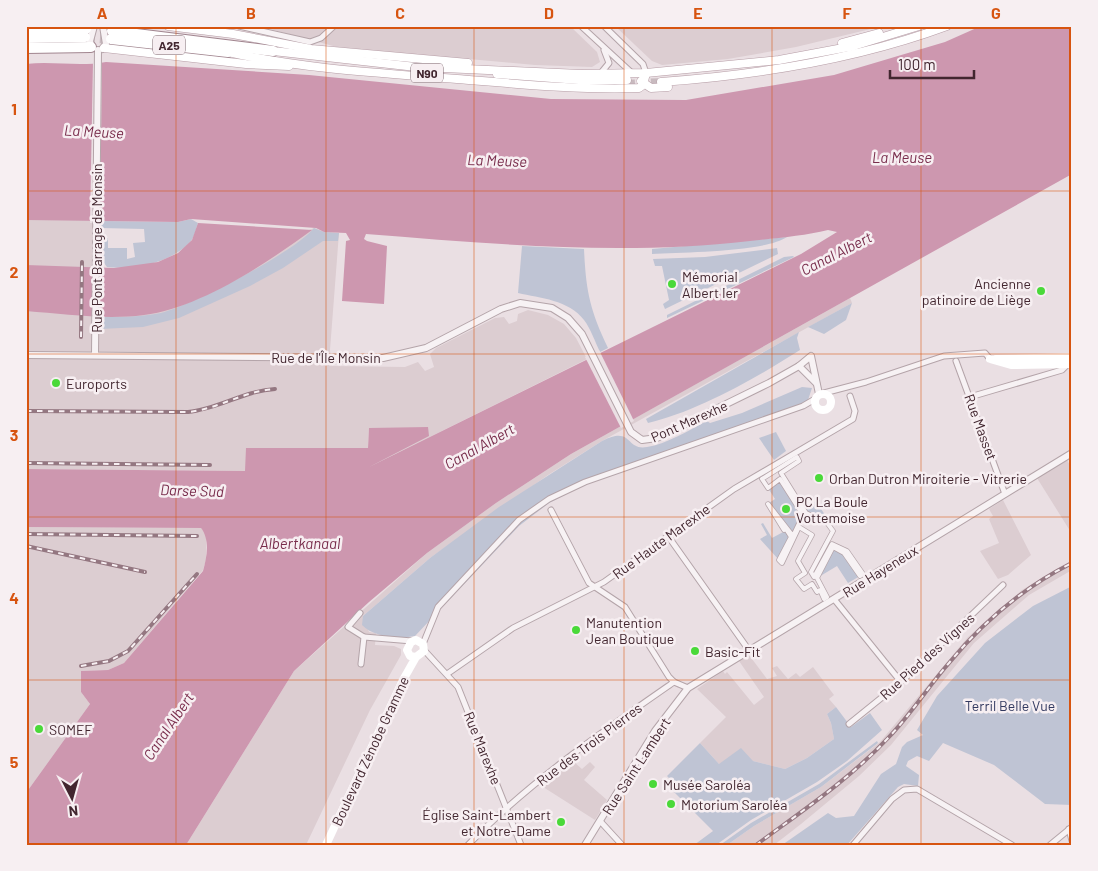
<svg xmlns="http://www.w3.org/2000/svg" width="1098" height="871" viewBox="0 0 1098 871" font-family="Barlow,sans-serif">
<rect width="100%" height="100%" fill="#eadfe3"/>
<!-- built -->
<g fill="#dccdd1">
<path d="M259,26H570L597,52L600,62L592,67L535,65L337,47Z"/>
<path d="M615,26H883L796,47L728,59L662,65L652,61Z"/>
<path d="M48,219L95,220L92,316L314,228L324,232L339,233L330,350L332,366L405,367L418,362L425,371L434,367L430,354L436,348L495,318L504,317L509,324L517,321L518,314L528,310L548,315L564,324L576,338L587,359L369,467V428L368,448H246V471L26,469V311L45,269L26,265V220Z"/>
<path d="M850,298L852,303L602,441L548,475L430,558L363,616L369,632L376,633L375,645L394,646L401,649V655L370,710L306,845H186L294,671L427,553L496,503L571,454Z"/>
<path d="M1067,460L1072,469V534L1037,478Z"/>
<path d="M1003,500L1031,555L1008,575L998,579L980,551L999,543L989,519L993,516L989,509Z"/>
<path d="M26,527L201,528L206,534V560L203,570L124,663L108,670L81,671V692L90,704L26,793Z"/>
<path d="M1072,560V570L1029,595L974,643L891,745L859,776L801,824L774,845H727L754,826L821,787L880,742L968,637L1022,590Z"/>
<path d="M749,655L767,679L777,676L772,668L777,666L788,679L796,673L800,677L813,667L834,695L829,699L836,707L827,714L831,723L834,739L807,758L785,769L753,761L719,764L700,743L726,717L697,689L723,671L725,674L727,672L754,705L764,697L739,661Z"/>
<path d="M590,762L595,767L584,780L607,800L595,820L540,785L567,763L571,767L575,763L582,769Z"/>
</g>
<!-- green -->
<g fill="#bfc4d4">
<path d="M191,219L198,223C196,228 195,236 191,241C172,263 134,270 107,267L101,259L102,239L108,238V248H127V259L135,257L133,243L145,242L144,229L101,228V221L178,222Z"/>
<path d="M314,228L324,232L339,233L338,241H323L283,268L250,286L179,318L143,327L99,329L100,317C120,317 141,317 161,313C192,305 295,252 314,228Z"/>
<path d="M787,237C765,252 685,252 652,254V249Z"/>
<path d="M522,246L584,249C586,292 590,310 608,348L600,352C595,342 591,329 584,320C569,300 540,298 518,293Z"/>
<path d="M777,248L778,254L665,309L663,304L669,300L662,266H655L653,259L705,257Z"/>
<path d="M793,256L794,257L667,318V315L784,257Z"/>
<path d="M852,303L846,320L824,334L808,327Z"/>
<path d="M799,332L797,338L800,350C758,377 696,412 648,423L646,419Z"/>
<path d="M802,387L812,388L808,400L775,418L588,483L549,503L519,526L415,636C399,639 373,637 362,625L363,616L430,558L499,507L602,441C633,425 625,451 647,447C667,444 689,430 707,421L710,423L742,413Z"/>
<path d="M776,432L786,451L774,460L759,438Z"/>
<path d="M780,479L803,515L793,536L769,503L775,499L768,488Z"/>
<path d="M816,501L825,515L823,517L825,520L806,513L804,509Z"/>
<path d="M763,523L772,538L785,531L784,530L791,537L779,560L760,539L767,535L761,524Z"/>
<path d="M833,547L844,553L860,576L848,583L837,566L817,578Z"/>
<path d="M1072,586V805L1045,804L994,765L943,743L929,761L917,756L908,761L906,766L919,775L918,786L904,784L898,787L847,845H782L828,813L836,818L854,816L881,774L896,764L902,747L907,742L923,735L917,730L937,696L985,643L1033,606Z"/>
<path d="M836,707L851,727L870,713L882,730L847,761L817,782L751,820L716,845H694L713,831L668,786L672,781L667,776L700,743L719,764L741,748L753,761L785,769L807,758L834,739L831,723L827,714Z"/>
<path d="M877,741L878,743L821,787L754,826L727,845H720L751,823L819,784Z"/>
</g>
<!-- water -->
<g fill="#cd97af">
<path d="M981,26H1072V174L571,454L496,503L427,553L369,602L294,671L186,845H26V793L90,704L81,692V671L108,670L124,663L203,571C207,558 210,539 201,528L26,527V469L245,471L246,448H368L369,428L428,427L429,436L369,467L801,254L837,232L828,230C804,236 776,238 750,241C621,256 494,244 366,234L364,239L367,241L387,246L384,304L342,301L346,241L350,240L346,233L324,232L316,228L191,219L178,222L26,220V64C54,61 79,67 106,62L309,75L551,99L686,100L834,75L945,42Z"/>
<path d="M198,223L312,230C267,263 200,308 144,315C105,320 65,314 26,311V265L114,268L158,262L178,253L192,240Z"/>
</g>
<!-- pier -->
<g fill="#eadfe3">
<path d="M102,61L100,223H90L93,62Z"/>
<rect x="92" y="265" width="8" height="54"/>
<path d="M599,350L634,421L621,428L585,357Z"/>
</g>
<g fill="none" stroke-linecap="round" stroke-linejoin="round">
<!-- primary-tunnel -->
<path stroke="#c8babf" stroke-width="8" stroke-dasharray="8 4" stroke-linecap="butt" d="M627,84L661,82"/>
<!-- motorway-tunnel -->
<path stroke="#c8babf" stroke-width="10" stroke-dasharray="10 5" stroke-linecap="butt" d="M85,37L111,39"/>
<defs>
<path id="pedestrian" d="M797,457L799,461L781,473L806,513L823,521L825,520L833,531L811,572L814,577L832,544L847,551L863,574L860,576L844,553L833,547L817,578L827,597L824,599L820,590L817,592L812,584L804,589L796,579L805,573L798,561L812,535L799,527L782,563L779,560L791,537L786,529L784,530L768,504L793,536L803,515L780,479L768,488L762,479Z"/>
<g id="minor">
<path d="M239,26L310,42L321,38L334,26"/>
<path d="M581,26L632,73"/>
<path d="M604,26L643,64L646,73"/>
<path d="M600,74L609,63L604,50"/>
<path d="M956,361L1005,494"/>
<path d="M824,393L866,382L944,356L985,353L990,359"/>
<path d="M970,397L1062,370L1068,364"/>
<path d="M551,510L589,583L625,607L669,677L674,682L688,688"/>
<path d="M668,536L748,649"/>
<path d="M834,599L901,682"/>
<path d="M360,613L348,627L364,637L361,664"/>
<path d="M364,637L412,641"/>
<path d="M423,644L438,607L519,520L549,499L585,482L803,406L815,399"/>
<path d="M424,650L458,687L521,845"/>
<path d="M447,674L513,628L604,582L734,489L853,419L855,411L850,396"/>
<path d="M849,724L901,682L1003,585"/>
<path d="M600,821L622,845"/>
<path d="M1069,829L1072,841"/>
<path d="M468,845C529,782 602,732 674,682"/>
<path d="M853,845L892,799L904,790L917,789L1012,845"/>
<path d="M1050,845L1072,827"/>
</g>
<g id="tertiary">
<path d="M92,48L90,41L94,26"/>
<path d="M102,49L106,44L103,26"/>
<path d="M26,355L383,358L426,348L501,309L520,303L552,308L568,318L582,334L631,432L642,440L657,438L769,383L799,366L811,356L819,394"/>
<path d="M95,355L98,50"/>
<path d="M799,366L816,383"/>
<path d="M585,845L655,731L688,688L1072,453"/>
</g>
<g id="primary">
<path d="M168,26L233,34L311,49L468,63"/>
<path d="M842,43L879,33"/>
<path d="M850,47L919,26"/>
<path d="M104,48L246,64L289,66"/>
<path d="M273,51L425,68"/>
<path d="M228,52C302,69 381,73 457,79C518,84 578,90 639,88L643,85L646,73"/>
<path d="M421,67L581,74L646,73L779,60L854,46"/>
<path d="M497,74L579,80H627"/>
<path d="M641,81L651,88L668,87"/>
<path d="M661,82C758,75 855,60 947,26"/>
</g>
<g id="motorway">
<path d="M26,30L86,29"/>
<path d="M112,31L273,51"/>
<path d="M26,38L85,37"/>
<path d="M111,39L228,52"/>
<path d="M26,48L91,47"/>
</g>
</defs>
<!-- pedestrian casing -->
<use href="#pedestrian" stroke="#b4a4a9" stroke-width="5.5"/>
<!-- minor casing -->
<use href="#minor" stroke="#b4a4a9" stroke-width="7"/>
<!-- tertiary casing -->
<use href="#tertiary" stroke="#b4a4a9" stroke-width="8"/>
<!-- primary casing -->
<use href="#primary" stroke="#b69da6" stroke-width="9"/>
<!-- motorway casing -->
<use href="#motorway" stroke="#a1858f" stroke-width="12"/>
<!-- pedestrian -->
<use href="#pedestrian" stroke="#f7f2f4" stroke-width="4"/>
<!-- minor -->
<use href="#minor" stroke="#f7f2f4" stroke-width="5"/>
<!-- tertiary -->
<use href="#tertiary" stroke="#f7f2f4" stroke-width="6"/>
<!-- secondary -->
<g stroke="#fff" stroke-width="8">
<path d="M990,359L1011,365L1072,364"/>
<path d="M996,359L1072,357"/>
<circle cx="823" cy="402" r="8"/>
<path d="M326,845L403,680L416,657L424,651L423,644L416,640L411,642L407,650L410,656L416,657"/>
</g>
<!-- primary -->
<use href="#primary" stroke="#fff" stroke-width="8"/>
<!-- motorway -->
<use href="#motorway" stroke="#fff" stroke-width="10"/>
<defs>
<g id="rail">
<path d="M81,337L82,262"/>
<path d="M26,411L188,412C219,409 243,391 275,389"/>
<path d="M26,463L210,465"/>
<path d="M26,534L197,536"/>
<path d="M26,546L145,572"/>
<path d="M81,666L109,661L128,651L197,574"/>
<path d="M756,845C802,811 850,779 889,737C911,714 928,687 949,663C983,622 1024,587 1072,563"/>
</g>
</defs>
<!-- rail casing -->
<use href="#rail" stroke="#947781" stroke-width="4"/>
<!-- rail -->
<use href="#rail" stroke="#f7eff2" stroke-width="2" stroke-dasharray="5.5" stroke-linecap="butt"/>
</g>
<!-- grid -->
<path fill="none" stroke="#d75410" stroke-width="1" stroke-opacity="0.55" d="M176,26V845M326,26V845M474,26V845M624,26V845M772,26V845M921,26V845M26,191H1072M26,354H1072M26,517H1072M26,680H1072"/>
<!-- markers -->
<g fill="#4ad939" stroke="#f7eff2" stroke-width="2">
<circle cx="672" cy="284" r="5"/>
<circle cx="1041" cy="291" r="5"/>
<circle cx="56" cy="383" r="5"/>
<circle cx="819" cy="478" r="5"/>
<circle cx="786" cy="509" r="5"/>
<circle cx="576" cy="630" r="5"/>
<circle cx="695" cy="651" r="5"/>
<circle cx="39" cy="729" r="5"/>
<circle cx="653" cy="784" r="5"/>
<circle cx="671" cy="804" r="5"/>
<circle cx="561" cy="822" r="5"/>
</g>
<g text-anchor="middle" dominant-baseline="central" stroke-width="5" stroke-linejoin="round" paint-order="stroke">
<!-- shield labels -->
<g fill="#f7eff2" stroke="#78626a" stroke-width="1">
<rect x="153" y="35.5" width="32" height="19" rx="4"/>
<rect x="411" y="63.5" width="32" height="19" rx="4"/>
</g>
<g font-size="12" font-weight="bold" fill="#42262f">
<text x="169" y="45">A25</text>
<text x="427" y="73">N90</text>
</g>
<!-- street labels -->
<g font-size="14" fill="#42262f" stroke="#f7eff2">
<text transform="translate(96 248) rotate(-90)">Rue Pont Barrage de Monsin</text>
<text x="326" y="357">Rue de l'Île Monsin</text>
<text transform="translate(689 421) rotate(-24)">Pont Marexhe</text>
<text transform="translate(981 427) rotate(70)">Rue Masset</text>
<text transform="translate(661 541) rotate(-36)">Rue Haute Marexhe</text>
<text transform="translate(880 571) rotate(-32)">Rue Hayeneux</text>
<text transform="translate(927 656) rotate(-42)">Rue Pied des Vignes</text>
<text transform="translate(589 744) rotate(-37)">Rue des Trois Pierres</text>
<text transform="translate(483 748) rotate(68)">Rue Marexhe</text>
<text transform="translate(370 751) rotate(-65)">Boulevard Zénobe Gramme</text>
<text transform="translate(636 766) rotate(-57)">Rue Saint Lambert</text>
</g>
<!-- poi labels -->
<g font-size="14" fill="#42262f" stroke="#f7eff2" text-anchor="start">
<text x="682" y="276">Mémorial<tspan x="682" dy="16">Albert Ier</tspan></text>
<text x="1031" y="283" text-anchor="end">Ancienne<tspan x="1031" dy="16">patinoire de Liège</tspan></text>
<text x="66" y="383">Euroports</text>
<text x="829" y="478">Orban Dutron Miroiterie - Vitrerie</text>
<text x="796" y="501">PC La Boule<tspan x="796" dy="16">Vottemoise</tspan></text>
<text x="586" y="622">Manutention<tspan x="586" dy="16">Jean Boutique</tspan></text>
<text x="705" y="651">Basic-Fit</text>
<text x="49" y="729">SOMEF</text>
<text x="663" y="784">Musée Saroléa</text>
<text x="681" y="804">Motorium Saroléa</text>
<text x="551" y="814" text-anchor="end">Église Saint-Lambert<tspan x="551" dy="16">et Notre-Dame</tspan></text>
</g>
<!-- park labels -->
<g font-size="14" fill="#32395f" stroke="#f7eff2">
<text x="1010" y="705">Terril Belle Vue</text>
</g>
<!-- water labels -->
<g font-size="15" font-style="italic" fill="#792d4c" stroke="#f7eff2">
<text transform="translate(94 131) rotate(3)">La Meuse</text>
<text x="902" y="157">La Meuse</text>
<text transform="translate(497 160) rotate(2)">La Meuse</text>
<text transform="translate(836 253) rotate(-27)">Canal Albert</text>
<text transform="translate(479 446) rotate(-29)">Canal Albert</text>
<text transform="translate(192 490) rotate(2)">Darse Sud</text>
<text x="300" y="543">Albertkanaal</text>
<text transform="translate(168 726) rotate(-56)">Canal Albert</text>
</g>
</g>
<!-- border -->
<rect width="1098" height="871" fill="none" stroke="#f7eff2" stroke-width="55"/>
<!-- north arrow -->
<g transform="translate(72 798) rotate(174)" stroke="#f7eff2" stroke-width="4" paint-order="stroke">
<path d="M0-4L9 19L0 12L-9 19Z" fill="#42262f"/>
<text y="-8" font-size="14" font-weight="bold" text-anchor="middle" fill="#42262f">N</text>
</g>
<!-- scale -->
<path d="M890 70v8h84v-8" fill="none" stroke="#42262f" stroke-width="2.5"/>
<text x="898" y="70" font-size="15" fill="#42262f" stroke="#f7eff2" stroke-width="4" paint-order="stroke">100 m</text>
<rect x="28" y="28" width="1042" height="816" fill="none" stroke="#d75410" stroke-width="2"/>
<g font-size="16" text-anchor="middle" font-weight="bold" fill="#d75410">
<text x="102" y="19">A</text>
<text x="251" y="19">B</text>
<text x="400" y="19">C</text>
<text x="549" y="19">D</text>
<text x="698" y="19">E</text>
<text x="847" y="19">F</text>
<text x="996" y="19">G</text>
<text x="14" y="115">1</text>
<text x="14" y="278">2</text>
<text x="14" y="441">3</text>
<text x="14" y="604">4</text>
<text x="14" y="768">5</text>
</g>
</svg>
